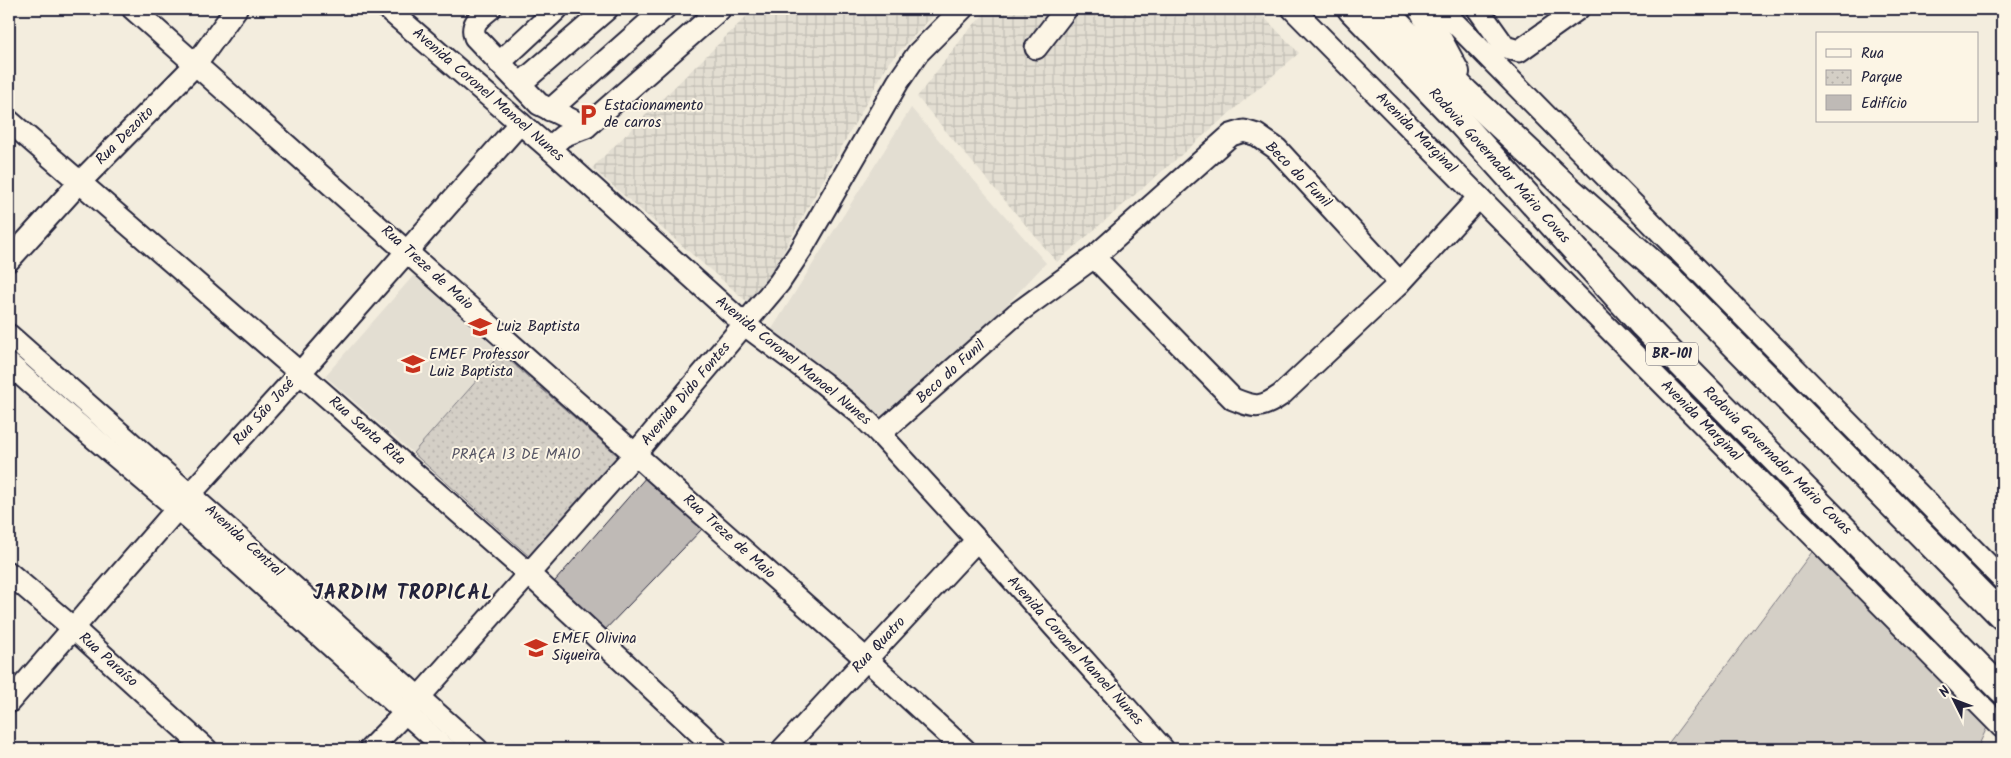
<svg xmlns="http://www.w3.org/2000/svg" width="2011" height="758" viewBox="0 0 2011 758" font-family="Kalam,sans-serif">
<defs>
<pattern id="industrial-grid" width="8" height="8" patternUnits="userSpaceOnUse" patternTransform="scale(1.25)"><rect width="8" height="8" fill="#e3ded2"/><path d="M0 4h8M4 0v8" fill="none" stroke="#c2beb5"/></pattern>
<pattern id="park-dots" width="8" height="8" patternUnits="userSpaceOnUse" patternTransform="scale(1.25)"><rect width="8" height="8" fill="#d4cfc6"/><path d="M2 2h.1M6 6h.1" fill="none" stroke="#b6b1ab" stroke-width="1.8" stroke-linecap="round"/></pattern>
</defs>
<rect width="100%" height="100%" fill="#f3edde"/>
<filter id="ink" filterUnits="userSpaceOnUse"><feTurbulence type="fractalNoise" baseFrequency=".02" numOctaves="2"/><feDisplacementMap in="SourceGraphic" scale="10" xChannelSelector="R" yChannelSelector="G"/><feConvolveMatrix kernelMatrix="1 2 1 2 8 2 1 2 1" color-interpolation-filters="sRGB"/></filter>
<g filter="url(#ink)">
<!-- built -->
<g fill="#e3ded2">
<path d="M911,108L1046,263L891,428L772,329Z"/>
<path d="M414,275L501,353L413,453L325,376Z"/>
</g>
<!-- industrial -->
<g fill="url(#industrial-grid)">
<path d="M754,9H940L889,62L773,270L751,305L592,168Z"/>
<path d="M989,9H1256L1299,53L1057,262L917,97L967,32Z"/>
</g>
<!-- green -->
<path fill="#d4cfc6" stroke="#7b7880" d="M1818,544L1990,721L1977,749H1664Z"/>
<!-- park -->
<path fill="url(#park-dots)" stroke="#7b7880" d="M501,353L618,456L530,557L413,453Z"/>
<!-- building -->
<path fill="#bfbab6" stroke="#22223b" d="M647,476L704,527L600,635L548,589Z"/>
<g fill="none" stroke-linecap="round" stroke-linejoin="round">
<defs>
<g id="minor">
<path d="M133,9L866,659L964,749"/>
<path d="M388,9L549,148L745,325L823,383L858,412L880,434L977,540L1163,749"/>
<path d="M490,9C480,17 470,24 475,37L539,104L586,127"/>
<path d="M1293,9L2002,727"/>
<path d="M1441,9L2002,579"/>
<path d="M1478,9L1505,47L1519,51L1578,9"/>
<path d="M1036,48L1066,9"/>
<path d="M499,63L557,9"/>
<path d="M520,84L607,9"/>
<path d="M550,110L664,9"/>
<path d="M9,121L300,373L529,574L717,749"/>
<path d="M549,148L563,136L586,127L720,9"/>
<path d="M1094,257L1233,399C1255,408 1261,409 1281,395L1400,283L1479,197"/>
<path d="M9,260L80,182L196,64L236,9"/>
<path d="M9,335L477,749"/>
<path d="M9,364L68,416L178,509L446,749"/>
<path d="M880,434L1016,314L1094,257L1231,135L1244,131L1257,135L1277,149L1400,283"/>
<path d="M9,573L74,629L206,749"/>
<path d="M9,702L190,494L300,373L520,123"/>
<path d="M370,749L405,713L635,454L779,283L801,250L898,82L918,53L962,9"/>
<path d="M783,749L977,540"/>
</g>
<g id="major">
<path d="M1351,9L1462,124L1643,325L2002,690"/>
<path d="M1382,9L1466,93L1567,188L1671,280L2002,616"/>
<path d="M1422,9L1456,72"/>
</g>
</defs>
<!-- minor casing -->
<use href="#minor" stroke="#22223b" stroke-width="25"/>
<!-- major casing -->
<use href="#major" stroke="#22223b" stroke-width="30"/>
<!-- minor -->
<use href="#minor" stroke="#fcf5e5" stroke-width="21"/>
<!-- major -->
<use href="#major" stroke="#fcf5e5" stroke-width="26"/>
</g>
</g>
<!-- icons -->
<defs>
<symbol id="parking-bare" viewBox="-9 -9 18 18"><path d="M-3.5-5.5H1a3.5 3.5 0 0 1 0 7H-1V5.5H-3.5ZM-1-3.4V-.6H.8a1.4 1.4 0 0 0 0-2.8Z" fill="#c8321e" stroke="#fcf5e5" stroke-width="2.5" paint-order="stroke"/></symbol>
<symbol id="school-bare" viewBox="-9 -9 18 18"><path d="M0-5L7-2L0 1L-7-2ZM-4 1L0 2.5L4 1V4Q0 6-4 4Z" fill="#c8321e" stroke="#fcf5e5" stroke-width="2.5" paint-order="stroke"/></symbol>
</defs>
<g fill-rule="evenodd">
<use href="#parking-bare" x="572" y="99" width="32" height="32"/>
<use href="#school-bare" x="464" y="311" width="32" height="32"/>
<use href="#school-bare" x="397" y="348" width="32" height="32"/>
<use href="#school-bare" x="520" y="632" width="32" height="32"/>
</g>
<g text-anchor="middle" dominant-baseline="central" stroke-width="4" stroke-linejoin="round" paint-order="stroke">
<!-- shield labels -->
<rect fill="#fcf5e5" stroke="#63616e" stroke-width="1" x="1646" y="342.5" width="52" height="23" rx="4"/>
<g font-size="14" font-weight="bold" fill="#22223b">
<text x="1672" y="354">BR-101</text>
</g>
<!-- street labels -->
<g font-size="15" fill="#22223b" stroke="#fcf5e5">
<text transform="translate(488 95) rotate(41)">Avenida Coronel Manoel Nunes</text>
<text transform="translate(1416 133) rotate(45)">Avenida Marginal</text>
<text transform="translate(125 136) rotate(-45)">Rua Dezoito</text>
<text transform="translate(1499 166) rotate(48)">Rodovia Governador Mário Covas</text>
<text transform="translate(1298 175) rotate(45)">Beco do Funil</text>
<text transform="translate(427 268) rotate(42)">Rua Treze de Maio</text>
<text transform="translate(793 361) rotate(39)">Avenida Coronel Manoel Nunes</text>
<text transform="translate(951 372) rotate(-42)">Beco do Funil</text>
<text transform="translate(686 394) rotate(-50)">Avenida Dido Fontes</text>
<text transform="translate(264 412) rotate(-48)">Rua São José</text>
<text transform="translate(1701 421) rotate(45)">Avenida Marginal</text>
<text transform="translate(367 431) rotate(41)">Rua Santa Rita</text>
<text transform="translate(1777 461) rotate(45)">Rodovia Governador Mário Covas</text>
<text transform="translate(729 537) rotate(42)">Rua Treze de Maio</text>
<text transform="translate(244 541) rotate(42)">Avenida Central</text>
<text transform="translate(879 645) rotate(-47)">Rua Quatro</text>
<text transform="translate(1075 651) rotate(48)">Avenida Coronel Manoel Nunes</text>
<text transform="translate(108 660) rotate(42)">Rua Paraíso</text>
</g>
<!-- poi labels -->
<g font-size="15" fill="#22223b" stroke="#fcf5e5" text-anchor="start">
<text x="604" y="106">Estacionamento<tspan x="604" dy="17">de carros</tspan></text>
<text x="496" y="327">Luiz Baptista</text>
<text x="429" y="355">EMEF Professor<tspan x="429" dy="17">Luiz Baptista</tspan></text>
<text x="552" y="639">EMEF Olivina<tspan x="552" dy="17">Siqueira</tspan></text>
</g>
<!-- park labels -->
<g font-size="15" fill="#575665" stroke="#fcf5e5">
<text x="516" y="455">PRAÇA 13 DE MAIO</text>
</g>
<!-- district labels -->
<g font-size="20" font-weight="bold" letter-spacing="1" fill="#22223b" stroke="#fcf5e5">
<text x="403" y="594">JARDIM TROPICAL</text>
</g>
</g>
<!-- margin -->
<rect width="2011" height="758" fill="none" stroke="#fcf5e5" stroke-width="30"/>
<rect x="15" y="15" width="1981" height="728" fill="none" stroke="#22223b" stroke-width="2" filter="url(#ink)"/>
<!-- legend -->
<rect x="1816" y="32" width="162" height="90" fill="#fcf5e5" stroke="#a5a1a1"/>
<rect x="1826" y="49" width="25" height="8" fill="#fcf5e5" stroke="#a5a1a1"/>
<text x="1861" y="58" font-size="15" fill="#22223b">Rua</text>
<rect x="1826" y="70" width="25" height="15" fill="url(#park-dots)" stroke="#a5a1a1"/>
<text x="1861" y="82" font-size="15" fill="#22223b">Parque</text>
<rect x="1826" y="95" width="25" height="15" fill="#bfbab6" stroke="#a5a1a1"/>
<text x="1861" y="108" font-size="15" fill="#22223b">Edifício</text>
<!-- north arrow -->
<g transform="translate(1954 700) rotate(312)" stroke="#fcf5e5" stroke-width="4" paint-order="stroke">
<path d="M0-4L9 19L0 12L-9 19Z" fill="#22223b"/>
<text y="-8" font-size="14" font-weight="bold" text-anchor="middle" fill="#22223b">N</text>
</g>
</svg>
